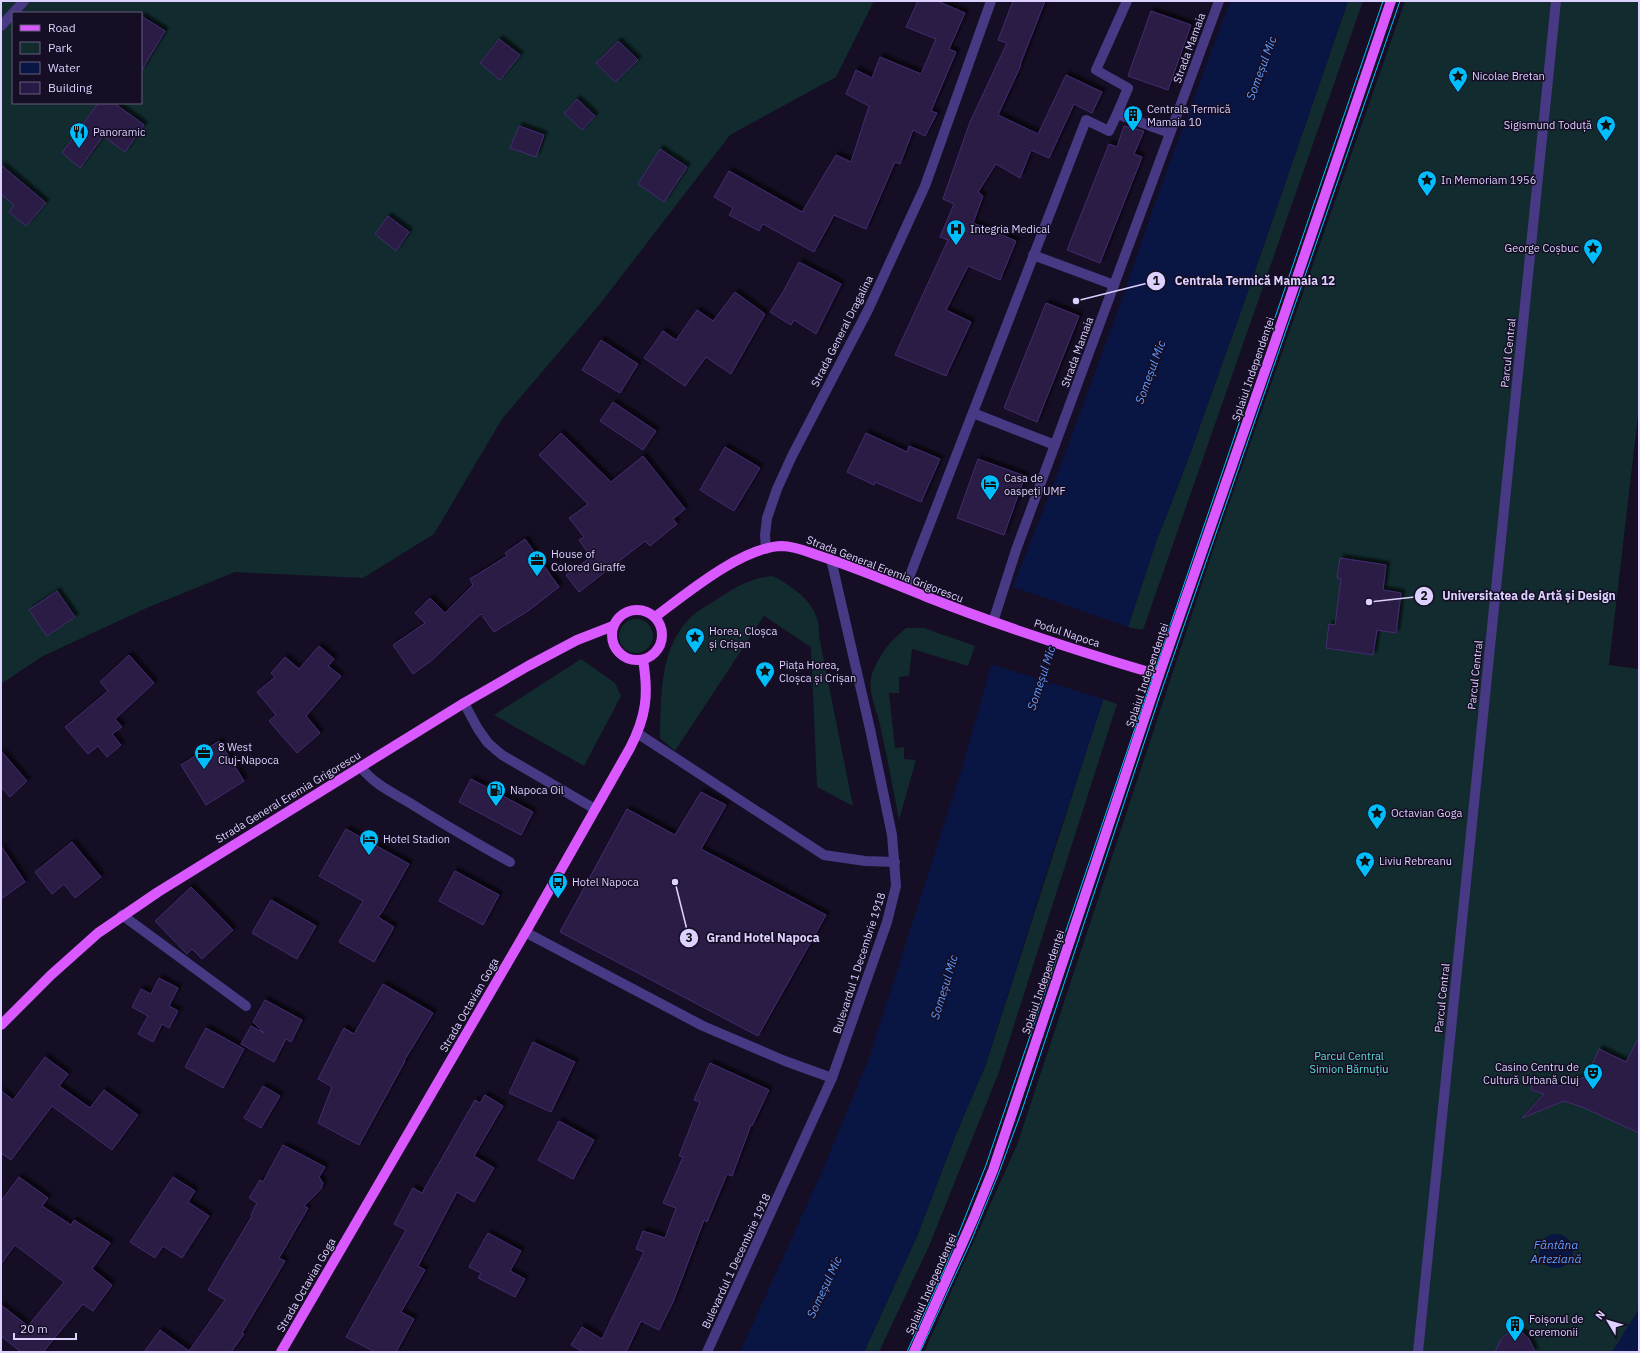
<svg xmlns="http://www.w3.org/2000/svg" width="1640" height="1353" viewBox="0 0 1640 1353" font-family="'IBM Plex Sans',sans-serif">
<defs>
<filter id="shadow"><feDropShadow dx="3.5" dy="-3.5" stdDeviation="1" flood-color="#0009"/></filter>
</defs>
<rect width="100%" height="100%" fill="#150e24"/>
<!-- green -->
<g fill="#112b2e" fill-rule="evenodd">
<path d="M1,1H874L836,77L730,135L600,304L502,419L434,534L363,578L235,572L149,607L43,656L1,684ZM13,13H141V103H13Z"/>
<path d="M1348,1H1363L1143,630L1128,627L1156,542L1186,465L1246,297Z"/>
<path d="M1405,1H1639V407L1609,665L1639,669V1352H924L1017,1145L1215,544Z"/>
<path d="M771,576C779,578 782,581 788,585C806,597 821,612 819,636L853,806L817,787L811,647L764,616L675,751L660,738C661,696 659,646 693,615C700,609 708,605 716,600C737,586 747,580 771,576Z"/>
<circle cx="636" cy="636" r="17"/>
<path d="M906,628H924L975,646L968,666L912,649L909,676L899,677V693H889L895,748L904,747V759L916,760L899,820C893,788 887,756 880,725C876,708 867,691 872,674C878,656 891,640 906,628Z"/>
<path d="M581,659L615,683L621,696L584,766L494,715Z"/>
<path d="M1103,699L1117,704L999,1072L929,1246L879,1352H864L917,1236L956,1134L986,1064Z"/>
</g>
<!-- water -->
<g fill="#091542">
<path d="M1230,1H1348L1246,297L1186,465L1156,542L1056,842L986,1064L956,1134L917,1236L864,1352H740L823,1169L869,1058L962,768L1016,578L1052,488L1114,321L1163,180Z"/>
<circle cx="1556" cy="1251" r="17"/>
<path d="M1639,1309V1352H1612Z"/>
</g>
<!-- pier -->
<path fill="#150e24" d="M1013,587L1128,627L1103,699L991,664Z"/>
<!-- building -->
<g fill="#291a45" stroke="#442c71" filter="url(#shadow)">
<path d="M918,1H937L965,13L949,49L956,52L931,111L937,113L925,136L913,130L900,164L895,162L866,229L834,215L814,252L763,224L759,231L729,215L733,208L714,197L729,171L802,212L836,155L851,162L869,106L846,94L856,70L872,78L880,57L921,74L936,39L906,27Z"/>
<path d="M1013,1H1045L1020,65H1021L998,115L1038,134L1066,75L1102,92L1092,113L1074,104L1049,158L1031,150L1020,178L996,164L978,192L983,196L973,223L1016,241L1000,280L968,266L946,310L971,322L946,376L895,355L948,240L940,237L954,204L943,199L970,122L1007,43L998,40Z"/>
<path d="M1151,11L1191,25L1168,90L1128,76Z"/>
<path d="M141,16L165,31L141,71Z"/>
<path d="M499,39L520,55L500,80L480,63Z"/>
<path d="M618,41L638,60L615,82L596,63Z"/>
<path d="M577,99L595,116L582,130L564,113Z"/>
<path d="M98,103H114L144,125L125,152L103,136L80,168L62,153Z"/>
<path d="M519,126L544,135L536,157L510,148Z"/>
<path d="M1124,126L1144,131L1134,154L1142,157L1100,263L1067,250L1109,144L1117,147Z"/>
<path d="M660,149L687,167L664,202L638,184Z"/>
<path d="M1,165L46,203L26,226L9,212L14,205L1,194Z"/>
<path d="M388,216L409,232L396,251L375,234Z"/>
<path d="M799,262L841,284L816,334L794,320L791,325L770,312L783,292Z"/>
<path d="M735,292L765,314L731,374L706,357L685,386L644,358L663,331L676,340L697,310L713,321Z"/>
<path d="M1046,303L1079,316L1037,422L1004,408Z"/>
<path d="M601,340L638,364L620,393L582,370Z"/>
<path d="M613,402L656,431L643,450L600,421Z"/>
<path d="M561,433L611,482L643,456L685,509L673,519L677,524L650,546L645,541L579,592L566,575L591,557L579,540L584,537L569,518L588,504L539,455Z"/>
<path d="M866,433L907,452L909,446L940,459L921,502L875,482L874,485L847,472Z"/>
<path d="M725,447L760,468L734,511L700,490Z"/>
<path d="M978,459L1025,476L1004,535L957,518Z"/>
<path d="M525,539L559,587L528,611L494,632L481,614L431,661L413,674L393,645L425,623L415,613L430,598L445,613L473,585L470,579L507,556L505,553Z"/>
<path d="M1340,558L1386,565L1383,590L1401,593L1396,633L1377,630L1373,655L1326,648L1329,624L1335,625L1341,579L1337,578Z"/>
<path d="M57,591L75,617L47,636L29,610Z"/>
<path d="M319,646L334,659L328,666L341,676L306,716L320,733L297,753L269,721L276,715L257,692L275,677L271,673L285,657L299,669Z"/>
<path d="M129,655L154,683L115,719L122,727L112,734L121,745L107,757L98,746L88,754L65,727L108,691L100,682Z"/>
<path d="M219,741L244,781L206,805L181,765Z"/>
<path d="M1,751L27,781L10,797L1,787Z"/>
<path d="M471,779L533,812L521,835L459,802Z"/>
<path d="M701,792L726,805L701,849L826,915L758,1036L560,932L627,809L675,835Z"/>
<path d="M346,829L409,864L382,912L378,917L394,927L374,962L339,942L363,901L319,876Z"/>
<path d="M72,842L101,877L75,898L64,884L52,894L35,872Z"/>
<path d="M1,846L25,882L1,899Z"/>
<path d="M455,871L499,895L483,925L439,901Z"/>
<path d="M191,887L233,930L202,959L192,949L187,954L155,921Z"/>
<path d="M271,900L316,926L297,959L252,933Z"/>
<path d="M159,978L178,988L169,1006L178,1011L169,1028L162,1024L153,1042L138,1034L148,1016L132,1007L141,989L151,994Z"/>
<path d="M383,984L433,1013L404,1061H405L359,1145L318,1123L332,1087L318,1079L344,1028L354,1034Z"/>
<path d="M265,1000L302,1020L291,1042L286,1039L274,1062L241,1044L251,1026L264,1033L253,1022Z"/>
<path d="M206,1028L244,1049L223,1088L185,1067Z"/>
<path d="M1639,1037V1133L1582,1107L1564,1101L1522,1118L1544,1094L1531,1090L1532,1083L1560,1086L1587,1076L1599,1049L1626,1062Z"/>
<path d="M533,1042L575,1062L551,1112L509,1093Z"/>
<path d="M45,1057L68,1074L59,1086L90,1108L104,1090L138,1115L112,1150L52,1106L11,1160L1,1153V1091L13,1100Z"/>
<path d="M710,1063L769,1090L752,1126L751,1125L732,1176L727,1174L707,1222L704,1220L673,1302L659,1330L641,1321L626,1352H583L571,1345L582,1327L602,1339L644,1252L636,1249L643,1231L665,1238L676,1208L663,1203L683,1157L679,1156L700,1102L694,1100Z"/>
<path d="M263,1086L280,1096L261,1128L244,1118Z"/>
<path d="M485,1095L503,1106L474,1156L494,1168L474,1202L457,1192L418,1266L425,1270L401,1312L414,1319L396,1352H375L346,1337L406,1230L394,1224L413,1188L422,1193L475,1100L480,1103Z"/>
<path d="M559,1121L594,1140L573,1179L538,1160Z"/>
<path d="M283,1145L325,1167L319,1177L323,1183L321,1189L304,1206L308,1208L279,1258L285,1261L242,1333L244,1334L231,1352H144L160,1330L189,1351L225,1300L208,1290L252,1216L251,1215L257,1203L249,1198L260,1180L263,1182Z"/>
<path d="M19,1177L48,1198L42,1206L71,1225L74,1220L110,1243L92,1269L112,1285L93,1311L83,1304L43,1352H21L1,1336V1305L28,1326L64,1282L15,1245L1,1264V1201Z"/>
<path d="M173,1177L195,1191L188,1202L209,1216L182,1258L163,1246L155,1258L130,1242Z"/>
<path d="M488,1233L521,1251L510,1271L525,1279L515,1297L478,1278L481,1273L469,1267Z"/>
<path d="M1509,1332H1521L1525,1335L1529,1339L1535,1352H1495L1501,1339Z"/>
</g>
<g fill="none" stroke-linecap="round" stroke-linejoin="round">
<!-- minor -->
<g stroke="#473983" stroke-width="10">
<path d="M1,26L24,1"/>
<path d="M1117,114L1128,88L1096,70L1127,1"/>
<path d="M1033,255L1114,285"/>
<path d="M973,413L1055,445"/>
<path d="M766,549L765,535L767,518L777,489L792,456L868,310L925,186L991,1"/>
<path d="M905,588L1086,120L1109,131L1117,114L1170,133"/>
<path d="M993,622L1016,550L1219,1"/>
<path d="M464,703L478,729L488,743L502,755L595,809"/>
<path d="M637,733L824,855L865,861L895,862"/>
<path d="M361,767C372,783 393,793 410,803C443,824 476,843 510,862"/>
<path d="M122,915L246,1006"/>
<path d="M525,932L703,1026L785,1061L832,1078"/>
<path d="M707,1352L832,1078L887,922L896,886L892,835L870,729L831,559"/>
<path d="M1418,1352L1556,1"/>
</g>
<!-- major -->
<g stroke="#d958ff" stroke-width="10">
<circle cx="637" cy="635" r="25"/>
<path d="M655,617C687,593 742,547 782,546C795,546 808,552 820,556C857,568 892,583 927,597C1003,627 1081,652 1159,675"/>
<path d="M1,1025L51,975L98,933L158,892L464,703L528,666L577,640L613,626"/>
<path d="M281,1352L529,926L630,748C646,717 649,695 643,660"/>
<path d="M914,1352L974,1217L993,1170L1159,675L1273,348L1391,1"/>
</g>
<!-- tram -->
<g stroke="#00bdfc" stroke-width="1">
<path d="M907,1352L944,1270L986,1165L1383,1"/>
<path d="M920,1352L971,1241L998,1175L1021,1113L1159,698L1400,1"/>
</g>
</g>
<!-- icons -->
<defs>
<symbol id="sight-pin" viewBox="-11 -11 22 30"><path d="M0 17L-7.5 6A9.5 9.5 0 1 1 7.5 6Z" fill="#00bdfc" stroke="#150e24"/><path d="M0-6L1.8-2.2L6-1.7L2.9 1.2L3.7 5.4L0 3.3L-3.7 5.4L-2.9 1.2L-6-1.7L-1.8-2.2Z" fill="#111"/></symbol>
<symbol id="building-pin" viewBox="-11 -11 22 30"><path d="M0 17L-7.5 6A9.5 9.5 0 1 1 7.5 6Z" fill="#00bdfc" stroke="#150e24"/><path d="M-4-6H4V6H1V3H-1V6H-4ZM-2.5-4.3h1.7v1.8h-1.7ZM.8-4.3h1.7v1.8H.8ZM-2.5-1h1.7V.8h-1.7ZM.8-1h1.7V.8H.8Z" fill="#111"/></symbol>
<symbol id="restaurant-pin" viewBox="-11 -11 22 30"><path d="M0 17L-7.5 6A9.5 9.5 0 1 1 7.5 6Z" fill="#00bdfc" stroke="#150e24"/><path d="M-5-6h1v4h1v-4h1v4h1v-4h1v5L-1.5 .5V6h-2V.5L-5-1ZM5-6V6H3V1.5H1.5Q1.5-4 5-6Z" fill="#111"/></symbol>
<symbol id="hospital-pin" viewBox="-11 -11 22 30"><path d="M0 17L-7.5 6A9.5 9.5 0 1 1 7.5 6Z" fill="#00bdfc" stroke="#150e24"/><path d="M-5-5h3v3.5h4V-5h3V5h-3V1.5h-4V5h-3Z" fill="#111"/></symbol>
<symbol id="hotel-pin" viewBox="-11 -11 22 30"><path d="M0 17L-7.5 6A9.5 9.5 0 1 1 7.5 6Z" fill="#00bdfc" stroke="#150e24"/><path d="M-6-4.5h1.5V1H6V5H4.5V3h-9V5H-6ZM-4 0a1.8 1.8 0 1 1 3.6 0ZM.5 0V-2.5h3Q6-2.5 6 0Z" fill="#111"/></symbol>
<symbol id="office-pin" viewBox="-11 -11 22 30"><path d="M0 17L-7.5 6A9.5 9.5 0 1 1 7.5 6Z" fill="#00bdfc" stroke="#150e24"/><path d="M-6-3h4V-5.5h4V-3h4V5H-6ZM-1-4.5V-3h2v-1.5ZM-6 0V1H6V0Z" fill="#111"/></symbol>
<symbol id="fuel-pin" viewBox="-11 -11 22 30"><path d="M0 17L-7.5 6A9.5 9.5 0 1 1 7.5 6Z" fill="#00bdfc" stroke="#150e24"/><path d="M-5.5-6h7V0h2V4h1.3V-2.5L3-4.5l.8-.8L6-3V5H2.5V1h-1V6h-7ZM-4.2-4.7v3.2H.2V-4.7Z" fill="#111"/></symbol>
<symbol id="bus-pin" viewBox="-11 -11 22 30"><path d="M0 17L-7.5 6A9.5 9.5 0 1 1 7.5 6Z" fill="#00bdfc" stroke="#150e24"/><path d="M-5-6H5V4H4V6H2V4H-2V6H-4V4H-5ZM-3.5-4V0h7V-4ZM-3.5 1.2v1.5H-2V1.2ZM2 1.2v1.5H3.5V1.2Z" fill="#111"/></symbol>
<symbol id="theatre-pin" viewBox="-11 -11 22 30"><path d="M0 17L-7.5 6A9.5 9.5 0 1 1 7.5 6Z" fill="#00bdfc" stroke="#150e24"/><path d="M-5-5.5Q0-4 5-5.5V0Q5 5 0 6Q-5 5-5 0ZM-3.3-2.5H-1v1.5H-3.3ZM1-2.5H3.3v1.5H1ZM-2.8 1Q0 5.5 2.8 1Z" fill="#111"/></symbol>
</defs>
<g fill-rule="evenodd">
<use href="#sight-pin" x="1447" y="65" width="22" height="30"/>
<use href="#building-pin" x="1122" y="104" width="22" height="30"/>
<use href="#sight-pin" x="1595" y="114" width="22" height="30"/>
<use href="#restaurant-pin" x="68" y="121" width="22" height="30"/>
<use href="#sight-pin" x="1416" y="169" width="22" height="30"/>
<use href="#hospital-pin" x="945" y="218" width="22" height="30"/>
<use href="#sight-pin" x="1582" y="237" width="22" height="30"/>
<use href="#hotel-pin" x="979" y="473" width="22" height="30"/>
<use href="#office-pin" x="526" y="549" width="22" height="30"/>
<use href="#sight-pin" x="684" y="626" width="22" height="30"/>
<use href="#sight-pin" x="754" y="660" width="22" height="30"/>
<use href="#office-pin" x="193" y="742" width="22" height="30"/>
<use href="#fuel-pin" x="485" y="779" width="22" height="30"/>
<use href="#sight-pin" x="1366" y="802" width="22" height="30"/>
<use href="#hotel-pin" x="358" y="828" width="22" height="30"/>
<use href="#sight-pin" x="1354" y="850" width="22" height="30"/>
<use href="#bus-pin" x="547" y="871" width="22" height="30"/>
<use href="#theatre-pin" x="1582" y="1062" width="22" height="30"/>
<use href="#building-pin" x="1504" y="1314" width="22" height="30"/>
</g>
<g text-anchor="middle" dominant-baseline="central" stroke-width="3" stroke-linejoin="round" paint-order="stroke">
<!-- street labels -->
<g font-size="11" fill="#ddd1ff" stroke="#150e24">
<text transform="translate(1189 48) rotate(-70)">Strada Mamaia</text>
<text transform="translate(842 331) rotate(-63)">Strada General Dragalina</text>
<text transform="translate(1077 352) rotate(-70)">Strada Mamaia</text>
<text transform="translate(1508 353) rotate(-84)">Parcul Central</text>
<text transform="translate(1253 369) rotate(-71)">Splaiul Independenței</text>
<text transform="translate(885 569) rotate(21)">Strada General Eremia Grigorescu</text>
<text transform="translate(1067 633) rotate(18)">Podul Napoca</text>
<text transform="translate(1147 675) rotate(-71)">Splaiul Independenței</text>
<text transform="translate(1475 675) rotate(-84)">Parcul Central</text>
<text transform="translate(288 797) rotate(-31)">Strada General Eremia Grigorescu</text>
<text transform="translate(859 963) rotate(-72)">Bulevardul 1 Decembrie 1918</text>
<text transform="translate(1043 982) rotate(-71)">Splaiul Independenței</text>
<text transform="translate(1442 998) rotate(-84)">Parcul Central</text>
<text transform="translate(469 1005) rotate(-60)">Strada Octavian Goga</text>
<text transform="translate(736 1261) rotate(-65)">Bulevardul 1 Decembrie 1918</text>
<text transform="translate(931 1284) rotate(-66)">Splaiul Independenței</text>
<text transform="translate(306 1285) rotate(-60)">Strada Octavian Goga</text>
</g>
<!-- poi labels -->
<g font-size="11" fill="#ddd1ff" stroke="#150e24" text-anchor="start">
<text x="1472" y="76">Nicolae Bretan</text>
<text x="1147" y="109">Centrala Termică<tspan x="1147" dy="13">Mamaia 10</tspan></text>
<text x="1592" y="125" text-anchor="end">Sigismund Toduță</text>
<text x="93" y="132">Panoramic</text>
<text x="1441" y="180">In Memoriam 1956</text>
<text x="970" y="229">Integria Medical</text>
<text x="1579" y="248" text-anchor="end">George Coșbuc</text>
<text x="1004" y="478">Casa de<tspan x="1004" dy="13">oaspeți UMF</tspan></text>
<text x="551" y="554">House of<tspan x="551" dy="13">Colored Giraffe</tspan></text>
<text x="709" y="631">Horea, Cloșca<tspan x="709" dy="13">și Crișan</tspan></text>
<text x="779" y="665">Piața Horea,<tspan x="779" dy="13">Cloșca și Crișan</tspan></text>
<text x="218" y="747">8 West<tspan x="218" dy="13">Cluj-Napoca</tspan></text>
<text x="510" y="790">Napoca Oil</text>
<text x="1391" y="813">Octavian Goga</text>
<text x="383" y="839">Hotel Stadion</text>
<text x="1379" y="861">Liviu Rebreanu</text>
<text x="572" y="882">Hotel Napoca</text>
<text x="1579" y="1067" text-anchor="end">Casino Centru de<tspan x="1579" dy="13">Cultură Urbană Cluj</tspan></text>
<text x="1529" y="1319">Foișorul de<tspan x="1529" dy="13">ceremonii</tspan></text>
</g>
<!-- park labels -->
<g font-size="11" fill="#5be0d3" stroke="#150e24">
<text x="1349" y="1056">Parcul Central<tspan x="1349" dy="13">Simion Bărnuțiu</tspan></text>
</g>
<!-- water labels -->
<g font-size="12" font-style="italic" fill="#5f9dff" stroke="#150e24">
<text transform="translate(1261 68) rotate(-70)">Someșul Mic</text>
<text transform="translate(1150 372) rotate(-70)">Someșul Mic</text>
<text transform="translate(1041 678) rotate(-72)">Someșul Mic</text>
<text transform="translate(944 987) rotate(-73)">Someșul Mic</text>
<text x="1556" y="1244">Fântâna<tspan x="1556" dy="14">Arteziană</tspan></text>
<text transform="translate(824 1287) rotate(-65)">Someșul Mic</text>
</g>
</g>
<!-- callouts -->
<path fill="none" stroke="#ddd1ff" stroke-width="1.5" d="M1076 301L1156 281M1369 602L1424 596M675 882L689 938"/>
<g fill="#ddd1ff" stroke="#150e24" stroke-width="1.5">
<circle cx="1076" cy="301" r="4"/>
<circle cx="1369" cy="602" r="4"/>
<circle cx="675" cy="882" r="4"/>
<circle cx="1156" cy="281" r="10"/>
<circle cx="1424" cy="596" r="10"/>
<circle cx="689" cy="938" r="10"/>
</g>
<g font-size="12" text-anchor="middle" font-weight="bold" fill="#111">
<text x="1156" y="285">1</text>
<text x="1424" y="600">2</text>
<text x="689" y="942">3</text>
</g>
<g font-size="12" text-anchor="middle" font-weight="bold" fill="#ddd1ff" stroke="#150e24" stroke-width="3" stroke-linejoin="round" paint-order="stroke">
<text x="1255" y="285">Centrala Termică Mamaia 12</text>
<text x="1529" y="600">Universitatea de Artă și Design</text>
<text x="763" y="942">Grand Hotel Napoca</text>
</g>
<!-- border -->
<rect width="1640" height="1353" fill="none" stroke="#ddd1ff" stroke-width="4"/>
<!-- legend -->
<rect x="12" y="12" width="130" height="92" fill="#150e24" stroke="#655c7c"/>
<rect x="20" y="25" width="20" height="6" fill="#d958ff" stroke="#655c7c"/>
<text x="48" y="32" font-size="12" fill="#ddd1ff">Road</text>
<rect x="20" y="42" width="20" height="12" fill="#112b2e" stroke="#655c7c"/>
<text x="48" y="52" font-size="12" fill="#ddd1ff">Park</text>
<rect x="20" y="62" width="20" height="12" fill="#091542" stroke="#655c7c"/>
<text x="48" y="72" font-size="12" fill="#ddd1ff">Water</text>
<rect x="20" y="82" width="20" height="12" fill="#291a45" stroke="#655c7c"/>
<text x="48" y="92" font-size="12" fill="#ddd1ff">Building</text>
<!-- north arrow -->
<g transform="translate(1608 1321) rotate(308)" stroke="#150e24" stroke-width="3" paint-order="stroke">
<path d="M0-3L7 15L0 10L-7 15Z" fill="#ddd1ff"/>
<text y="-6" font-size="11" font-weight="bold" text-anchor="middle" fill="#ddd1ff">N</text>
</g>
<!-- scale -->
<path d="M14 1333v6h62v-6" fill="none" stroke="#ddd1ff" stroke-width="2"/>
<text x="20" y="1333" font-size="12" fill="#ddd1ff" stroke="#150e24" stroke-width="3" paint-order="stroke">20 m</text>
</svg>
